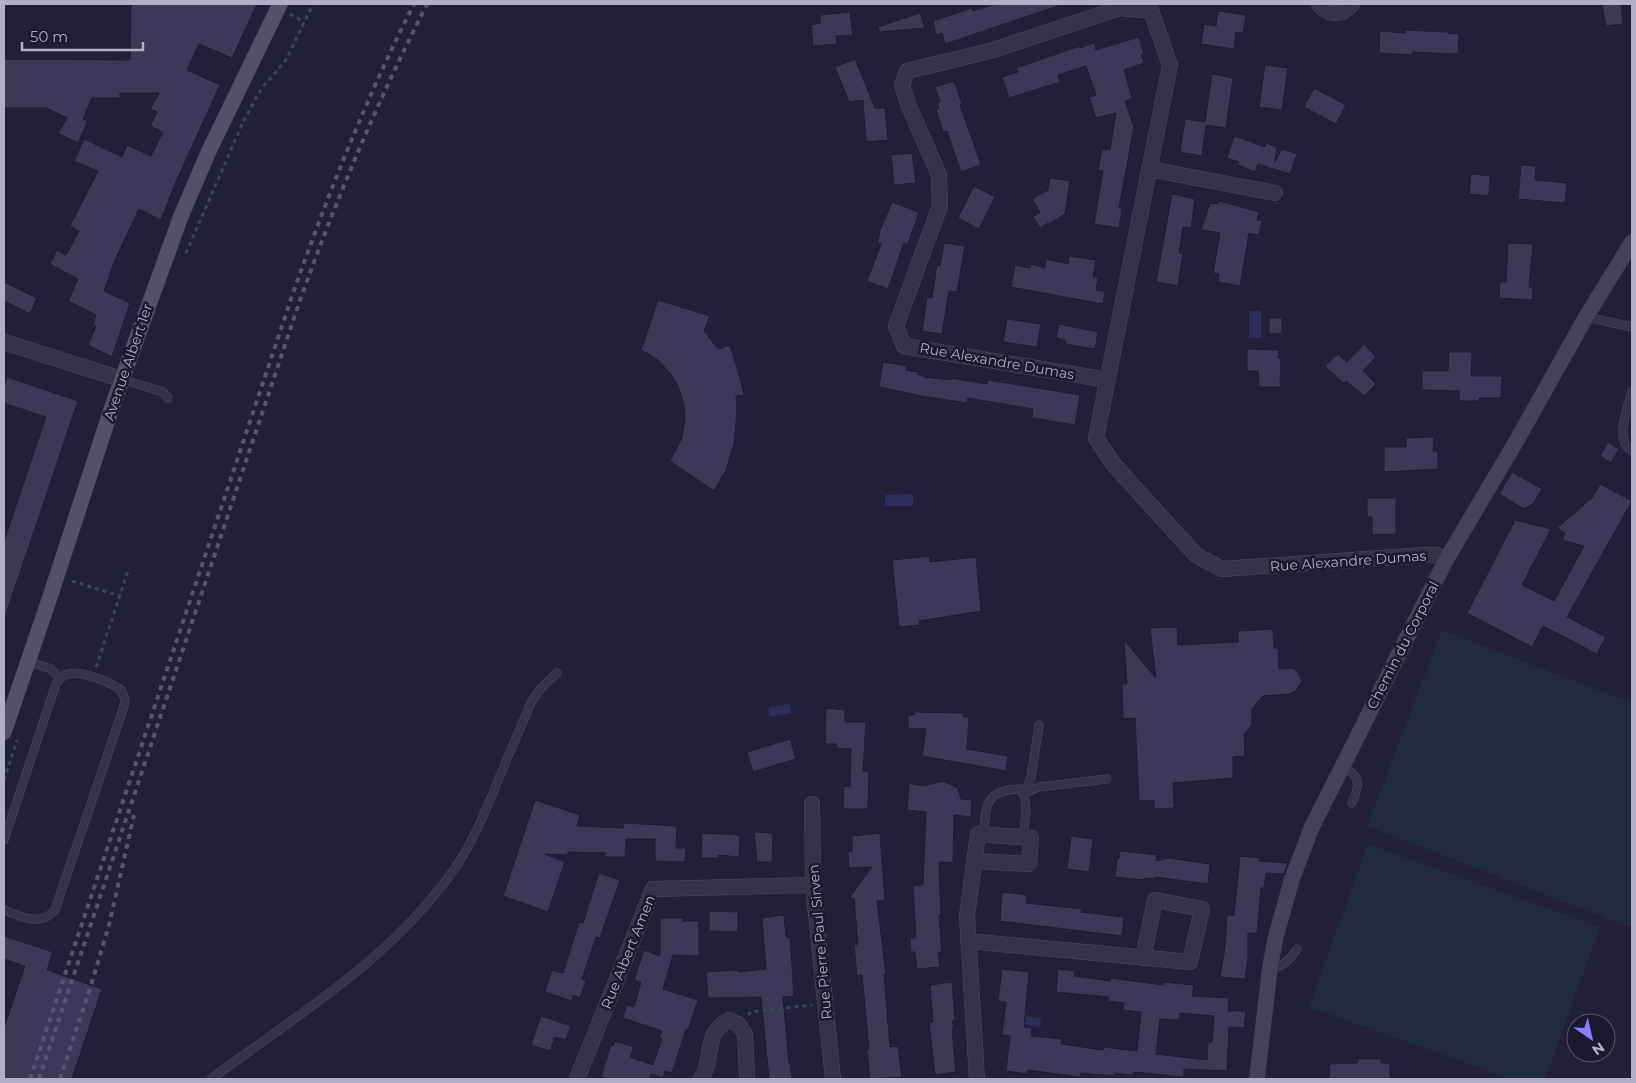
<svg xmlns="http://www.w3.org/2000/svg" width="1636" height="1083" viewBox="0 0 1636 1083" font-family="Montserrat,sans-serif">
<rect width="100%" height="100%" fill="#221f3a"/>
<!-- green -->
<g fill="#212b3b">
<path d="M1442,630L1632,703V928L1367,826Z"/>
<path d="M1368,844L1600,927L1545,1079H1511L1309,1007Z"/>
</g>
<!-- water -->
<g fill="#2f2b5a">
<rect x="1249" y="311" width="12" height="27"/>
<path d="M913,494V506H885V495Z"/>
<path d="M790,704L792,713L770,717L768,707Z"/>
<path d="M1024,1016L1041,1018L1040,1027L1023,1024Z"/>
</g>
<!-- building -->
<g fill="#3c3958" stroke="#1d1b31" fill-rule="evenodd">
<path d="M131,4H257L232,58L199,44L187,70L220,85L175,184L161,220L139,209L115,260L104,291L130,303L112,357L88,345L96,326L93,325L96,315L68,301L78,279L50,264L57,250L66,255L79,231L70,226L98,171L74,161L84,139L122,157L127,145L151,156L163,132L150,126L157,112L150,109L159,93H120V98H92L83,119L88,121L78,143L58,133L67,118L47,108H4V59L130,60Z"/>
<path d="M996,4H1057L1058,6L945,44L942,33L936,35L933,21L972,8L973,11Z"/>
<path d="M1602,4H1621L1623,24L1606,26Z"/>
<path d="M1218,11L1246,15L1243,33L1236,32L1234,49L1201,44L1204,24L1216,26Z"/>
<path d="M850,12L853,35L836,36L837,44L813,46L811,25L820,23V15Z"/>
<path d="M920,13L925,28L879,32L878,27Z"/>
<path d="M1405,30L1448,32V33L1459,34L1458,54L1413,52L1412,55L1379,53L1380,31L1405,33Z"/>
<path d="M1139,37L1144,54L1141,55L1144,63L1124,70L1132,98L1125,101L1134,127L1119,208H1122L1119,228L1094,224L1103,171L1098,170L1102,149L1110,150L1116,113L1096,118L1089,97L1096,95L1086,66L1058,75L1060,82L1009,98L1002,77L1018,72L1016,68L1080,46V48L1094,43L1096,50Z"/>
<path d="M855,59L875,108H885L888,140L866,142L863,100L849,102L835,67Z"/>
<path d="M1265,65L1288,68L1282,110L1259,107Z"/>
<path d="M1212,74L1233,78L1226,128L1206,125L1202,156L1180,152L1185,119L1205,122Z"/>
<path d="M954,81L962,104L960,105L981,165L961,172L947,131L943,132L936,110L939,108L937,103L940,102L935,87Z"/>
<path d="M1314,88L1346,105L1336,124L1304,107Z"/>
<path d="M1234,136L1265,147L1266,143L1277,147L1275,162L1282,149L1297,154L1290,174L1258,164L1255,172L1238,165L1239,162L1227,158Z"/>
<path d="M912,153L916,183L894,185L891,155Z"/>
<path d="M1521,165L1536,166L1535,180L1567,183L1565,203L1518,199Z"/>
<path d="M1471,174L1490,176L1489,196L1469,194Z"/>
<path d="M1050,178L1070,181L1065,214L1049,224L1048,223L1040,228L1033,217L1040,212L1032,199L1048,190Z"/>
<path d="M974,186L995,197L979,229L958,218Z"/>
<path d="M1172,194L1195,199L1191,228L1183,227L1179,253L1183,254L1178,286L1156,282Z"/>
<path d="M1219,201L1259,212L1257,220L1262,221L1259,235L1249,233L1240,286L1218,282L1219,274L1213,273L1220,233L1201,230L1210,203L1218,204Z"/>
<path d="M892,202L919,212L908,244L904,243L888,289L867,281L881,244L877,243L880,234L879,233Z"/>
<path d="M944,243L965,246L957,292L949,291L942,334L922,331L927,297L932,298L937,265L940,266Z"/>
<path d="M1508,243L1533,244L1529,287H1533L1532,300L1499,298L1500,282H1506Z"/>
<path d="M1069,256L1096,260L1093,277L1098,278L1096,290L1105,292L1103,304L1011,287L1015,265L1030,268L1031,264L1045,268L1046,259L1068,264Z"/>
<path d="M4,282L37,298L30,314L4,301Z"/>
<path d="M658,300L710,316L704,331L718,349L730,345L740,378L744,395L736,396L737,412L734,444L726,470L714,491L670,461L682,438L685,420L684,404L678,386L670,373L657,359L641,350Z"/>
<path d="M1269,318H1282V333L1269,334Z"/>
<path d="M1007,319L1041,324L1037,347L1003,342Z"/>
<path d="M1059,324L1098,332L1095,349L1065,344V340L1056,338Z"/>
<path d="M1364,344L1376,357L1363,371L1376,384L1364,396L1346,381L1344,384L1325,366L1338,354L1347,362Z"/>
<path d="M1247,349L1279,350L1278,358H1281L1280,387H1259L1258,371H1247Z"/>
<path d="M1449,352H1472L1471,376H1502L1501,398H1479V401H1459V391L1422,390V371H1448Z"/>
<path d="M883,362L907,366L906,370L918,372V374L925,377L951,380V378L987,384L988,380L1080,395L1075,425L1032,418L1033,409L968,398L967,403L922,396L879,387Z"/>
<path d="M7,377L78,401L6,614H4V541L46,417L4,403V387Z"/>
<path d="M1434,437L1433,451H1438V469L1384,472V447H1406V438Z"/>
<path d="M1608,442L1619,449L1611,463L1600,456Z"/>
<path d="M1512,472L1542,489L1533,504L1524,509L1499,494Z"/>
<path d="M1600,484L1632,501L1567,617L1606,637L1597,654L1543,626L1532,647L1467,613L1515,520L1551,529L1522,585L1554,601L1584,546L1562,540L1565,533L1557,528L1593,497Z"/>
<path d="M1367,498H1396V534L1372,535V517H1367Z"/>
<path d="M930,556V562L976,557L981,611L919,621L920,625L899,627L892,560Z"/>
<path d="M1177,627L1178,645L1238,642V631L1273,629L1274,648H1278L1279,669L1293,668L1298,672L1302,681L1296,691L1289,694L1263,696L1252,709V725L1244,734L1245,756L1233,757V778L1173,783L1174,808L1154,809V800L1139,801L1135,718L1123,719L1122,684H1127L1124,640L1156,678L1150,628Z"/>
<path d="M826,708L845,710V722H866L863,771H869L868,809H843L844,786L850,787L851,749L837,748V744H825Z"/>
<path d="M914,712L963,713V717H969L967,749L1008,756L1006,771L922,756L926,729L908,728V715H914Z"/>
<path d="M790,739L796,759L753,772L747,752Z"/>
<path d="M943,781L958,788L961,799L972,800L971,817L954,815L953,863L939,862L941,915H939L942,952H938L940,967L917,969L915,952H911L910,938H916L913,886L923,885L926,812L907,810L909,783L923,786Z"/>
<path d="M535,800L580,815L577,826L623,828L624,823L677,826L676,848H686L685,862L655,861V839H626L625,857H604L606,853L568,852L567,855L545,854L565,862L548,912L503,896Z"/>
<path d="M754,832L773,833L772,862H757Z"/>
<path d="M702,833L740,835L739,857L718,855V858H701Z"/>
<path d="M880,833L885,901H877L886,974H884L890,1047L898,1046L902,1077L870,1079L867,1049H869L862,975L857,976L854,945L858,944L854,899L850,897L872,867L849,868L848,851L852,852V836Z"/>
<path d="M1071,836L1093,839L1089,872L1067,869Z"/>
<path d="M1120,851L1157,855L1156,861L1168,858L1210,864L1208,884L1155,877L1154,879L1144,878V880L1115,877L1117,858H1119Z"/>
<path d="M1240,856L1259,858V861L1288,863L1284,874L1266,873L1264,888H1261L1257,933H1248V957L1245,979L1220,977L1225,948L1227,915L1234,916Z"/>
<path d="M599,873L620,880L600,938L596,937L582,979L586,981L580,998L573,995L572,1001L545,992L552,970L563,973L579,922L583,923Z"/>
<path d="M1002,892L1027,895L1026,903L1082,909L1081,912L1124,917L1122,936L1000,921Z"/>
<path d="M709,911L738,912V932L709,931Z"/>
<path d="M784,915L786,937H790L794,996L783,997L789,1063H790L792,1079H769L761,997L708,998L706,972L738,970V972L766,969L762,918Z"/>
<path d="M660,918H683V921H699V956L673,955L663,989L698,1000L688,1030L686,1029L672,1073L665,1071L663,1078L651,1074L649,1079H609L601,1077L611,1045L613,1046L615,1041L634,1047L630,1057L653,1065L662,1039L659,1038L662,1031L623,1018L627,1005L634,1007L641,982L634,980L644,950L660,956Z"/>
<path d="M4,936L53,952L47,970L102,989L72,1079H4V1028L25,966L4,959Z"/>
<path d="M1002,969L1029,972L1024,1027L1032,1028L1031,1036L1062,1039L1061,1044L1103,1050V1047L1137,1051L1141,1012L1123,1010L1124,1003L1108,1001L1109,997L1056,992L1058,969L1075,971L1074,976L1110,981V978L1163,985V982L1194,985L1192,996L1229,998L1228,1011H1246L1244,1028L1229,1027L1227,1071L1184,1069V1077L1134,1072L1133,1075L1115,1073L1114,1076L1081,1073L1080,1077L1028,1070L1027,1074L1006,1071L1010,1036L1002,1035L1006,1002L998,1001ZM1180,1013L1214,1016L1212,1042H1208L1207,1060L1156,1054L1160,1019L1179,1020Z"/>
<path d="M952,982L955,1021H952L954,1029H952L956,1072L935,1075L929,1022H933L930,985Z"/>
<path d="M541,1016L571,1026L566,1040L555,1037L550,1051L531,1045Z"/>
<path d="M1357,1059H1381V1063H1390V1079H1330L1329,1064L1358,1063Z"/>
</g>
<g fill="none" stroke-linecap="round" stroke-linejoin="round">
<defs>
<g id="lane">
<path d="M1586,317L1632,327"/>
<path d="M121,379L163,392L168,398"/>
<path d="M1632,391C1628,409 1613,439 1632,451"/>
<path d="M28,661L51,669L60,679"/>
<path d="M1342,767C1362,776 1360,784 1352,803"/>
<path d="M1024,793L1039,787L1107,779"/>
<path d="M1024,793L1031,778L1039,725"/>
<path d="M983,835C987,805 984,791 1019,789C1031,799 1024,823 1023,837"/>
<path d="M4,840L56,684C59,679 63,675 68,674C81,670 110,682 121,690L125,699L124,706L55,910C41,927 21,917 4,910"/>
<path d="M1270,967C1283,968 1290,959 1297,949"/>
<path d="M211,1079C298,1014 392,959 455,868C471,845 482,819 493,793C505,763 518,733 531,703L541,688L557,673"/>
</g>
<g id="street">
<path d="M1319,4C1328,16 1343,16 1352,4"/>
<path d="M1149,169L1275,193"/>
<path d="M4,342L121,379"/>
<path d="M1108,380L904,346L896,326L940,206L939,175L908,104L902,85L907,71L990,51L1120,8L1151,11L1170,65L1096,438L1114,465L1196,555L1222,569L1424,555H1436L1446,560"/>
<path d="M812,804L813,885L833,1079"/>
<path d="M975,861L1029,864L1031,838L978,834L967,916L977,1079"/>
<path d="M968,941L1190,962L1202,909L1155,900L1143,958"/>
<path d="M577,1079L653,889L813,885"/>
<path d="M701,1079C715,1058 702,1034 729,1020L738,1024L745,1034L747,1079"/>
</g>
<path id="secondary" d="M1257,1079L1270,967L1276,936L1292,879L1311,829L1446,560L1517,440L1586,317L1632,242"/>
<path id="primary" d="M4,732L50,597L112,407L181,216L208,153L280,4"/>
</defs>
<!-- lane casing -->
<use href="#lane" stroke="#4e4b62" stroke-width="9"/>
<!-- street casing -->
<use href="#street" stroke="#4e4b62" stroke-width="16"/>
<!-- secondary casing -->
<use href="#secondary" stroke="#3c3a51" stroke-width="16"/>
<!-- primary casing -->
<use href="#primary" stroke="#3c3a51" stroke-width="16"/>
<!-- path -->
<g stroke="#3c4655" stroke-width="3" stroke-dasharray="4 4" stroke-linecap="butt">
<path d="M290,14L304,22"/>
<path d="M186,253L244,120L261,89L286,60L313,4"/>
<path d="M72,581L120,596"/>
<path d="M96,667L129,568"/>
<path d="M4,780L17,740"/>
<path d="M748,1015L751,1012L812,1005"/>
</g>
<!-- lane -->
<use href="#lane" stroke="#35334a" stroke-width="8"/>
<!-- street -->
<use href="#street" stroke="#35334a" stroke-width="15"/>
<!-- secondary -->
<use href="#secondary" stroke="#45415d" stroke-width="15"/>
<!-- primary -->
<use href="#primary" stroke="#53516a" stroke-width="15"/>
<!-- rail -->
<g stroke="#575571" stroke-width="4" stroke-dasharray="5 5" stroke-linecap="butt">
<path d="M30,1079L292,296C327,197 366,98 414,4"/>
<path d="M39,1079L299,303C336,200 377,102 427,4"/>
<path d="M60,1079L92,982L109,925L134,815"/>
</g>
</g>
<g text-anchor="middle" dominant-baseline="central" stroke-width="5" stroke-linejoin="round" paint-order="stroke">
<!-- street labels -->
<g font-size="14" fill="#b1aec7" stroke="#1b192e">
<text transform="translate(997 361) rotate(10)">Rue Alexandre Dumas</text>
<text transform="translate(128 362) rotate(-71)">Avenue Albert 1er</text>
<text transform="translate(1348 561) rotate(-4)">Rue Alexandre Dumas</text>
<text transform="translate(1403 645) rotate(-63)">Chemin du Corporal</text>
<text transform="translate(820 942) rotate(-95)">Rue Pierre Paul Sirven</text>
<text transform="translate(628 952) rotate(-68)">Rue Albert Amen</text>
</g>
</g>
<!-- border -->
<rect width="1636" height="1083" fill="none" stroke="#b1aec7" stroke-width="10"/>
<!-- north arrow -->
<g transform="translate(1591 1038) rotate(146)"><circle r="24" fill="#1b192e" stroke="#57556b"/>
<path d="M0-4L9 19L0 12L-9 19Z" fill="#8b7bfe"/>
<text y="-8" font-size="14" font-weight="bold" text-anchor="middle" fill="#b1aec7">N</text>
</g>
<!-- scale -->
<path d="M22 42v8h121v-8" fill="none" stroke="#b1aec7" stroke-width="2.5"/>
<text x="30" y="42" font-size="15" fill="#b1aec7" stroke="#1b192e" stroke-width="4" paint-order="stroke">50 m</text>
</svg>
